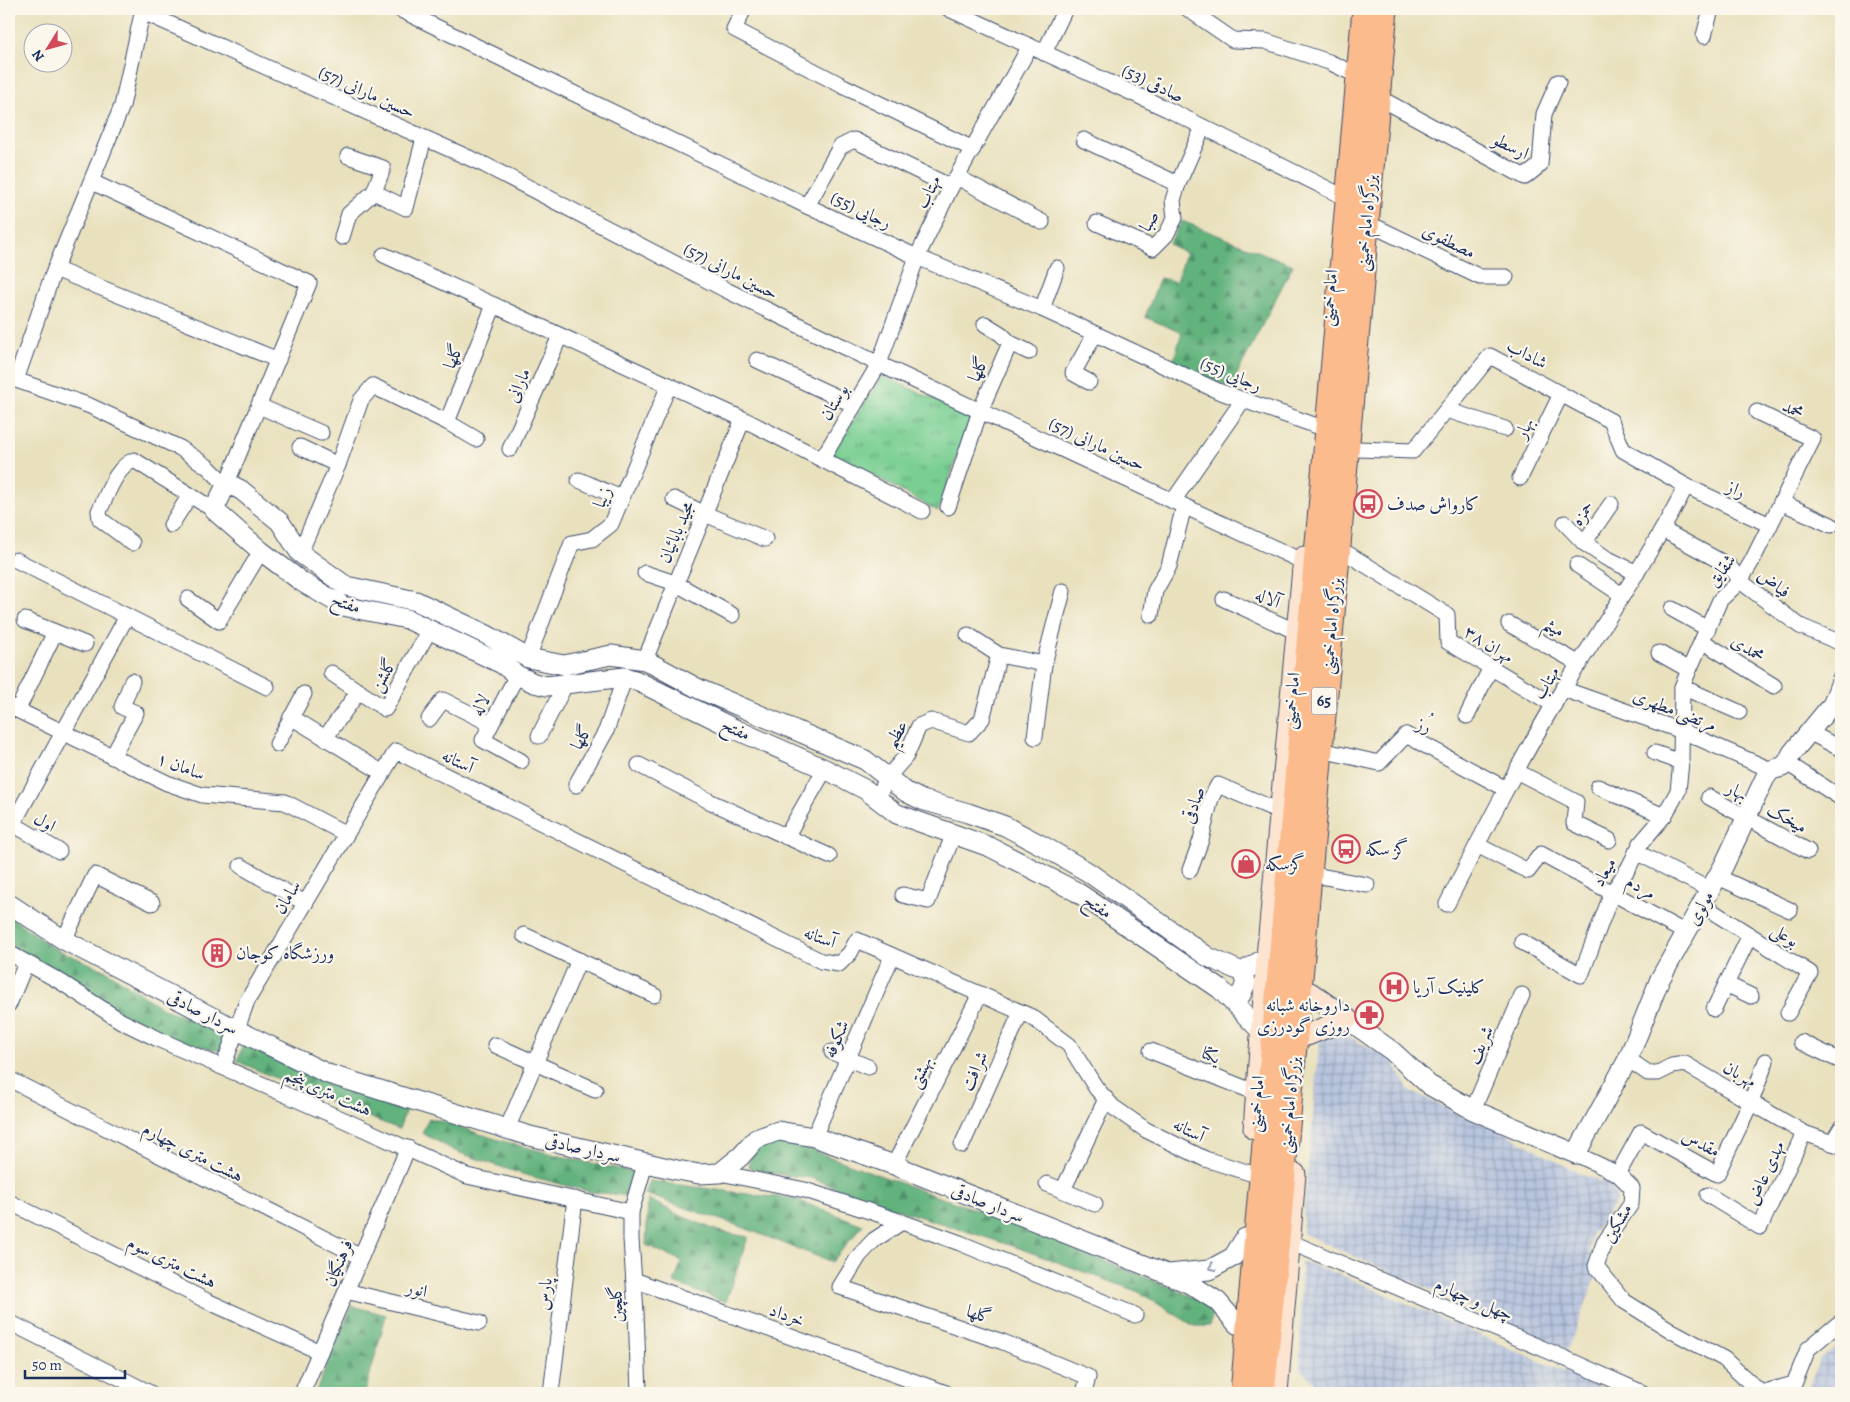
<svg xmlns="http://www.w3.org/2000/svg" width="1850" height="1402" viewBox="0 0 1850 1402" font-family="Alegreya,Amiri,serif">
<defs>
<pattern id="industrial-grid" width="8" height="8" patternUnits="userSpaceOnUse" patternTransform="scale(1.25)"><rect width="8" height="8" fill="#b8c5de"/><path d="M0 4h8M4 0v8" fill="none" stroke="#95a0b7"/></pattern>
<pattern id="grass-tufts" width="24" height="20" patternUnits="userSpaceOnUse" patternTransform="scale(1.25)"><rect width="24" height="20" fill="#79cf93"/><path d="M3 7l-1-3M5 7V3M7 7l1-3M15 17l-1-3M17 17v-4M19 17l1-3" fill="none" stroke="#62a87b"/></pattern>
<pattern id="forest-firs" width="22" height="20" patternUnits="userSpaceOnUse" patternTransform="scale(1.25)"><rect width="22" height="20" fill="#62b27d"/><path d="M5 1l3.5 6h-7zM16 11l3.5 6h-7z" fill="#50916a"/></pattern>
</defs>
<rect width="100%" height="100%" fill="#fbf7ec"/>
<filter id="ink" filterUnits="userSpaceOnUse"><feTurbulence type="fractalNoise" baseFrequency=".02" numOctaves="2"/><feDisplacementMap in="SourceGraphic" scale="10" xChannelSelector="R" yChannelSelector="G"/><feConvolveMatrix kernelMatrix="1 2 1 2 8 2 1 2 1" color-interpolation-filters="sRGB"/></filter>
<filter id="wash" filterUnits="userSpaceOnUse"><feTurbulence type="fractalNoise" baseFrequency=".0096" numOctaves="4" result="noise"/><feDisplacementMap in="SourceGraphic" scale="20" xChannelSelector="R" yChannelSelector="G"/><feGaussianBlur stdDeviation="1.12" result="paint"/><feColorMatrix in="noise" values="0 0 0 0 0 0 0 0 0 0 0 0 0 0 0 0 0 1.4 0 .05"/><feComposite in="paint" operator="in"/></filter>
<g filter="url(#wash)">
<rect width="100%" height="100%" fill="#e9e1be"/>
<!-- industrial -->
<g fill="url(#industrial-grid)">
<path d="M1321,1027L1350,1037L1393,1061L1409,1090L1461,1116L1502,1131L1554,1160L1585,1176L1610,1184L1618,1199L1591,1235L1589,1259L1596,1278L1567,1350L1302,1233Z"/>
<path d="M1301,1261L1341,1275L1614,1393H1326L1300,1369Z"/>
<path d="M1841,1344V1393H1806L1820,1358Z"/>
</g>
<!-- grass -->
<path fill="url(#grass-tufts)" stroke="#4a7f78" d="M882,376L971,416L938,511L833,453Z"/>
<!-- forest -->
<g fill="url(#forest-firs)" stroke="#3e706e">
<path d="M1182,221L1293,265L1230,388L1173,362L1182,333L1145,317L1160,278L1176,282L1186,253L1169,244Z"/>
<path d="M9,916L51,947L107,971L163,1009L228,1030L220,1051L185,1042L141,1025L14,947L9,943Z"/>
<path d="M243,1045L303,1071L406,1109L399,1129L315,1096L237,1061Z"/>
<path d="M429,1118C453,1124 475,1133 499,1140C544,1152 589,1164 635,1172L630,1196L591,1192L522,1174L457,1152L422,1133Z"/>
<path d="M782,1139L930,1194L1006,1220L1188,1295L1215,1308L1209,1326H1194L1139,1292L1019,1248L849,1194L812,1178L761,1172L748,1166C756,1143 760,1144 782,1139Z"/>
<path d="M650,1181L763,1196L792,1198L863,1225L832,1262L739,1226L645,1194Z"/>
<path d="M648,1199L681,1216L718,1231L748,1237L726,1302L674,1283L682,1261L646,1245Z"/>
<path d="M352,1306L386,1315L365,1393H315Z"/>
</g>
</g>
<g filter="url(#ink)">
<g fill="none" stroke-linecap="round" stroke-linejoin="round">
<defs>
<g id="minor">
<path d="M399,9L807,206L917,257L1042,309L1218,391L1317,426"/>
<path d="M744,9L734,29L843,86L973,149"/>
<path d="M949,9L1167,109L1338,194"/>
<path d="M1188,9L1233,40L1265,41L1329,62L1350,72"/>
<path d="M143,12L485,165L728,291L879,364L1304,562"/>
<path d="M1704,36L1711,9"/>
<path d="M1044,53L1065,9"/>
<path d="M1389,103L1525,177L1540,165L1544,114L1558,82"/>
<path d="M1084,140L1178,184"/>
<path d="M348,156L383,168L374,192"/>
<path d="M957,177L1042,222"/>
<path d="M92,182L309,283L226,485L208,467L180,448L90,406L16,380L51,279L122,106L143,9"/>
<path d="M807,206L840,147L854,140L951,187"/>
<path d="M1097,223L1153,248L1166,235L1175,218L1173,200L1178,184L1203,127"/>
<path d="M1378,228L1480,277H1506"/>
<path d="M342,237L349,214L374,192L406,208L424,138"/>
<path d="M384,255L743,419L922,511"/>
<path d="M55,269L278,360"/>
<path d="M1042,309L1057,268"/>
<path d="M985,324L1001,334L1010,343L1029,352"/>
<path d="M757,360L854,405"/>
<path d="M1089,382L1073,373L1095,334"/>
<path d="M259,406L321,433"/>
<path d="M1447,410L1505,429"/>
<path d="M447,422L494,305"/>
<path d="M300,447L338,465"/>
<path d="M510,449L560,336"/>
<path d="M1358,449L1413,451L1490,356L1611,421L1623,450L1686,486L1770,525"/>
<path d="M822,459L879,364L917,257L951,187L1030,46"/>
<path d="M1520,478L1561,394"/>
<path d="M579,480L621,498"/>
<path d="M674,499L705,514L765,539"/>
<path d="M1173,501L1243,400"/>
<path d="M1781,502L1831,525"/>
<path d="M948,507L980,411L1010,343"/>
<path d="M1565,523L1584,543L1606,558L1637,573"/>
<path d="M171,525L190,495"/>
<path d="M1663,530L1729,566L1740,581L1800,626L1841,643"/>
<path d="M132,543L100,519L99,511C108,494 115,468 134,460L214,510"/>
<path d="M1584,543L1611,504"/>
<path d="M300,553L338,465L361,400L373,386L447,422L476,439"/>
<path d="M1348,554L1447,615L1448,642L1554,705"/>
<path d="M16,560L267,687"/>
<path d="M1577,565L1622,595"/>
<path d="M645,573L675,583L732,615"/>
<path d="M188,599L219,621L261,551"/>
<path d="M1224,599L1297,632"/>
<path d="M1672,609L1708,629"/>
<path d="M1151,615L1155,591L1169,566L1184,506"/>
<path d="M25,620L85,644"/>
<path d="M1509,624L1580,664"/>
<path d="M968,635L999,655L1044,664L1035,737"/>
<path d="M1702,641L1774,686"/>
<path d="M1659,653L1689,670"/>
<path d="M528,658L572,543L592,539L611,524L669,385"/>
<path d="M645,660L743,419"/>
<path d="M1044,664L1063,591"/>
<path d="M331,673L385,709L430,629"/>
<path d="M517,675L483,740L521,761"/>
<path d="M1682,687L1739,712"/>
<path d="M1563,689L1682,731L1771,770"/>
<path d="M9,706L167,783L202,795L285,802L346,834"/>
<path d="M1829,708L1841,676"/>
<path d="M18,709L55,632"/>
<path d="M1467,716L1491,667"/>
<path d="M291,717L383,773"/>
<path d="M429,719L443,700L491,724"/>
<path d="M1809,732L1841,749"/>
<path d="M539,736L565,685"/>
<path d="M325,738L359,691"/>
<path d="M277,744L304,694"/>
<path d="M1330,752L1379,763L1406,735L1506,789"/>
<path d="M1655,753L1681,762"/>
<path d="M112,757L136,713L122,707L132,681"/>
<path d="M1787,763L1841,798"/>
<path d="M639,765L711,802L829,856"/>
<path d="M1516,771L1576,802L1574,823L1609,840"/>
<path d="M576,785L606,731L625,677"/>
<path d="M1598,787L1664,816"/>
<path d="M1709,797L1808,851"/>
<path d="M877,799L887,778L906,756L919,726L931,721L969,733L982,719L999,655"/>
<path d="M13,824L59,851"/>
<path d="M9,831L127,616"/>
<path d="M786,837L825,769"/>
<path d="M1477,845L1528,871L1541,854L1686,933"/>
<path d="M1636,852L1710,890"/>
<path d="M241,866L305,903"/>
<path d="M1190,870L1201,840L1211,798L1218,785L1281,812"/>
<path d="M1320,876L1367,885"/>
<path d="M1718,877L1790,910"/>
<path d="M903,895L928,901L954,833"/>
<path d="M1447,904C1483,833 1519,762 1560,694C1603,625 1649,558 1686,486"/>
<path d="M1702,905L1810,973L1788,1013"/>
<path d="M524,935L654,995"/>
<path d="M64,940L95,875L152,903"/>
<path d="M1522,942L1581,975L1612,893L1629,867L1641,843L1664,816L1678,791L1681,762L1682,687L1689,670L1720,600L1740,581L1752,561L1813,439L1757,412"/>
<path d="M9,953L61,982L121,1021L160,1040L344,1120L467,1176L631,1212"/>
<path d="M1726,984L1751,996"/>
<path d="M9,1004L26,963"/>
<path d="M1714,1009L1750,935"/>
<path d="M1801,1042L1841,1061"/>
<path d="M495,1045L595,1090"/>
<path d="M1151,1051L1257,1093"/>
<path d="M832,1052L868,1067"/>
<path d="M1628,1059L1648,1073H1658L1672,1066L1685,1064L1804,1133L1841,1146"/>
<path d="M223,1067L247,1001L396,751L821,961L839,964L850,953L857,940L1032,1017L1069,1045L1096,1088L1113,1107L1146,1130L1205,1159L1250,1173"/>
<path d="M9,1079L361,1257"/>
<path d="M1473,1110L1522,995"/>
<path d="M507,1129L579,960"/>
<path d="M814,1137L892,956"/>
<path d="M1832,1143L1841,1128"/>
<path d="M962,1145L1021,1012"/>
<path d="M1576,1154L1618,1174L1632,1188L1631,1204L1604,1243L1596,1266L1624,1301L1672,1331L1724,1359L1761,1393L1794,1384L1808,1349L1838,1324L1841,1325"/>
<path d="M894,1165L980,994"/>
<path d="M720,1173L805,1190L902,1222L960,1243L1135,1315"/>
<path d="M1618,1174L1641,1132L1717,1174L1751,1102L1766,1061"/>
<path d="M1047,1184L1095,1204"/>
<path d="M1063,1190L1106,1099"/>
<path d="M1708,1195L1760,1227L1804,1133"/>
<path d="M9,1202L207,1301L320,1352"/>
<path d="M902,1222L874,1240L859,1256L840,1287L1003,1342L1088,1377L1084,1393"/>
<path d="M1290,1242L1553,1353L1643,1393"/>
<path d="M634,1280L946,1393"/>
<path d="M346,1291L479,1323"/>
<path d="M9,1322L150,1393"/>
<path d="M302,1393L408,1148"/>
<path d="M551,1393L575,1199"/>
<path d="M639,1393L636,1312L631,1239V1212L643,1171L649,1163"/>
</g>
<g id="tertiary">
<path d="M9,904L64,940L237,1030L328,1074L530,1136L677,1170L699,1174L720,1173L741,1156L756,1139L778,1131L814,1137L894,1165L1167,1274L1190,1284L1217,1301L1237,1324"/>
<path d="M1230,999L1241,995L1246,983L1242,972"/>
<path d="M1347,1019L1392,1051L1429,1085L1473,1110L1576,1154L1628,1059L1660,979L1724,865L1765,778L1771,770L1782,767L1787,763L1792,753L1829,708L1841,705"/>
<path d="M1261,1031L1220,989L1077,892L990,847L897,814L866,790L825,769L737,730L635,680L625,677L547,686L534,683L517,675L502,664L407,619L343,606L302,582L261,551L214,510L226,485L233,486L241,490L280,522L300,553L346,586L416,601L487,635L528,658L564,665L611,655L645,660L699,689L865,760L906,792L922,800L968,813L1005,826L1045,847L1088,872L1208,957L1242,972L1267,957"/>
<path d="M1169,1274L1209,1270L1233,1257L1245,1238"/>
</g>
<g id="secondary">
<path d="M1307,1035L1347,1019L1310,993"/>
<path d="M1254,1129L1267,957L1304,557"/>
<path d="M1277,1393L1295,1174"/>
</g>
<g id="trunk">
<path d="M1243,1393L1365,9"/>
<path d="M1262,1393L1278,1229L1385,9"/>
</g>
</defs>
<!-- minor casing -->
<use href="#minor" stroke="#3a4a6c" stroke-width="17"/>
<!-- tertiary casing -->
<use href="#tertiary" stroke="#3a4a6c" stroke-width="21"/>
<!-- secondary casing -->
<use href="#secondary" stroke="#3a4a6c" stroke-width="23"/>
<!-- trunk casing -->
<use href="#trunk" stroke="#3a4a6c" stroke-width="27"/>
<!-- minor -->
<use href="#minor" stroke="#fff" stroke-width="15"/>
<!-- tertiary -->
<use href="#tertiary" stroke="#fff" stroke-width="19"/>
<!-- secondary -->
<use href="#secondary" stroke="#fde4d1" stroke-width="21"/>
<!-- trunk -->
<use href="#trunk" stroke="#fbbb8c" stroke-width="25"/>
</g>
<!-- one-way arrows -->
<defs><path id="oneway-chevron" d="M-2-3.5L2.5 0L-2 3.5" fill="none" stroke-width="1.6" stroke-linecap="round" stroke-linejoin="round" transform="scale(1.25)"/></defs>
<use stroke="#8d97ae" href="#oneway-chevron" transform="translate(1212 1267) rotate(158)"/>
</g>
<!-- icons -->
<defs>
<symbol id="bus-ring" viewBox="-11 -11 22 22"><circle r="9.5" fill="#fbf7ec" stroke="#d1495b" stroke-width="1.5"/><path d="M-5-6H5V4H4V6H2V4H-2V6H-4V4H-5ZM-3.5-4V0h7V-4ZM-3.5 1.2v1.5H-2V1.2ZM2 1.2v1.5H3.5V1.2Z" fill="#d1495b"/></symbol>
<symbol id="shop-ring" viewBox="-11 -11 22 22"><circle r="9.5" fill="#fbf7ec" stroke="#d1495b" stroke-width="1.5"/><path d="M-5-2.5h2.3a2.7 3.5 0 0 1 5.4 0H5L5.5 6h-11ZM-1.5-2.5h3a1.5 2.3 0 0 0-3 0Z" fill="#d1495b"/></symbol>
<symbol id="building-ring" viewBox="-11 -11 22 22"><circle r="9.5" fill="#fbf7ec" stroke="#d1495b" stroke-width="1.5"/><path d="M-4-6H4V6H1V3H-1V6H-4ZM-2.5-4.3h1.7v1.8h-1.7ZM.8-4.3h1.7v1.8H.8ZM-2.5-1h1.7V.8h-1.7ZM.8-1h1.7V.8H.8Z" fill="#d1495b"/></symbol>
<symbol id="hospital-ring" viewBox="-11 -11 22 22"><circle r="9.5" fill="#fbf7ec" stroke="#d1495b" stroke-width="1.5"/><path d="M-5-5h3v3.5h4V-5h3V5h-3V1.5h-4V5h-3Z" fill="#d1495b"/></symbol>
<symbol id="pharmacy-ring" viewBox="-11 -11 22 22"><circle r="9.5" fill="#fbf7ec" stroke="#d1495b" stroke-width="1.5"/><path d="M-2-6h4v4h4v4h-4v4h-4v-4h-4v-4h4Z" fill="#d1495b"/></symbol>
</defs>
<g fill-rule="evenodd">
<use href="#bus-ring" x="1352" y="488" width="32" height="32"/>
<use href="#bus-ring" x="1330" y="833" width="32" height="32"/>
<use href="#shop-ring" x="1230" y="848" width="32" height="32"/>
<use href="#building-ring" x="201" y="937" width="32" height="32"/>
<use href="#hospital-ring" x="1378" y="971" width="32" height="32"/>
<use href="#pharmacy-ring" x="1353" y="999" width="32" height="32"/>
</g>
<g text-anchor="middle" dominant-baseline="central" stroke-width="4.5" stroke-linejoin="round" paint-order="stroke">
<!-- shield labels -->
<rect fill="#fbf7ec" stroke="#5e6b89" stroke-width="1" x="1311.5" y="687.5" width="25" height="27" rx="4"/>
<g font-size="16" font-weight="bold" fill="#1b2f5e">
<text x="1324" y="701">65</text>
</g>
<!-- street labels -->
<g font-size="18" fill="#1b2f5e" stroke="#fbf7ec">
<text transform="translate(1153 83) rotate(25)">صادقی (53)</text>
<text transform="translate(367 92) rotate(24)">حسین مارانی (57)</text>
<text transform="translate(1511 146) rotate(26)">ارسطو</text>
<text transform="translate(928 192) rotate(-63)">مهتاب</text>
<text transform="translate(861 210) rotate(25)">رجایی (55)</text>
<text transform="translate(1149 221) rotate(-59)">صبا</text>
<text transform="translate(1366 223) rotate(-85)">بزرگراه امام خمینی</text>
<text transform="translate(1449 241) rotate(26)">مصطفوی</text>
<text transform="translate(731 271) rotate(27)">حسین مارانی (57)</text>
<text transform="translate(1329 298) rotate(-85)">امام خمینی</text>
<text transform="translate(1527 354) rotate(28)">شاداب</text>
<text transform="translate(453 356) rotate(-68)">گلها</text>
<text transform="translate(978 369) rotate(-66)">گلها</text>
<text transform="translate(1231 374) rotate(22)">رجایی (55)</text>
<text transform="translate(518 385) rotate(-66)">مارانی</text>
<text transform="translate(834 402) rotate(-59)">بوستان</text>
<text transform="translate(1793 409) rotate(26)">محمد</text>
<text transform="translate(1524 428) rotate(-64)">بهار</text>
<text transform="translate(1097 444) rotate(25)">حسین مارانی (57)</text>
<text transform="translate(1736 489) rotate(25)">راز</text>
<text transform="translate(602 497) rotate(-67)">زیبا</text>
<text transform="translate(1582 513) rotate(-56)">حمزه</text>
<text transform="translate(676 532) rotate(-67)">مجید بابائیان</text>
<text transform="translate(1721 570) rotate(-52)">شقایق</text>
<text transform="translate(1774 583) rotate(37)">فیاض</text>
<text transform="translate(1268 598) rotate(24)">آلاله</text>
<text transform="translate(346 603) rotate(19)">مفتح</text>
<text transform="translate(1331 626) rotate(-85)">بزرگراه امام خمینی</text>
<text transform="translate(1554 627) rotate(30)">میثم</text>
<text transform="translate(1489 644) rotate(32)">مهران ۳۸</text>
<text transform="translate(1748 648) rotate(32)">محمدی</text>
<text transform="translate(383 675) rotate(-61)">گلشن</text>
<text transform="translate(1546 683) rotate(-59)">مهتاب</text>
<text transform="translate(1291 701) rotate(-85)">امام خمینی</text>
<text transform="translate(480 705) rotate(-62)">لاله</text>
<text transform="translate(1675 710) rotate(21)">مرتضی مطهری</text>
<text transform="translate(1424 725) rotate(21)">رُز</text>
<text transform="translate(736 729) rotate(25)">مفتح</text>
<text transform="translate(896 734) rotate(-58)">عظیم</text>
<text transform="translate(581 737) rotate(-62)">گلها</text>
<text transform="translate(458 761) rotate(26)">آستانه</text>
<text transform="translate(181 766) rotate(20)">سامان ۱</text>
<text transform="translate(1737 791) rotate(27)">بهار</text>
<text transform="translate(1193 805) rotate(-71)">صادقی</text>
<text transform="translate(1787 818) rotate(29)">میخک</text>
<text transform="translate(45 822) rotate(30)">اول</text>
<text transform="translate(1604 872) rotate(-60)">میعاد</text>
<text transform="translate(1641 887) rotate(28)">مردم</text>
<text transform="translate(287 897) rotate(-59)">سامان</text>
<text transform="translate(1098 906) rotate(33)">مفتح</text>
<text transform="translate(1700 908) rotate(-61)">مولوی</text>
<text transform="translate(1785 935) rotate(32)">بوعلی</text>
<text transform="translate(820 937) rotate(21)">آستانه</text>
<text transform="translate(203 1012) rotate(27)">سردار صادقی</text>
<text transform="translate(836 1039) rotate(-67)">شکوفه</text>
<text transform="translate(1480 1045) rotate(-67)">شریف</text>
<text transform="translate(1211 1055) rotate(22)">یکتا</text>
<text transform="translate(974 1071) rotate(-66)">شرافت</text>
<text transform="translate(920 1072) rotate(-64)">بهشتی</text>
<text transform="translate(1740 1074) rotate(30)">مهربان</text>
<text transform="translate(328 1092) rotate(24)">هشت متری پنجم</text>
<text transform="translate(1256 1104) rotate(-86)">امام خمینی</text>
<text transform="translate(1289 1105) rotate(-85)">بزرگراه امام خمینی</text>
<text transform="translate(1189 1130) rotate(27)">آستانه</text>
<text transform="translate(1701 1143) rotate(27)">مقدس</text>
<text transform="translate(583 1148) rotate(13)">سردار صادقی</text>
<text transform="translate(193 1152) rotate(27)">هشت متری چهارم</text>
<text transform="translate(1765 1173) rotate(-65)">مهدی عاض</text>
<text transform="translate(988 1203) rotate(22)">سردار صادقی</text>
<text transform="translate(1617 1223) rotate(-60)">مشکین</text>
<text transform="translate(172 1262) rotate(26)">هشت متری سوم</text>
<text transform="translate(338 1263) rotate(-67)">فرهنگیان</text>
<text transform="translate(417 1289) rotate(14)">انور</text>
<text transform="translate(544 1294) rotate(-83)">پارس</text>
<text transform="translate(1474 1299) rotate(23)">چهل و چهارم</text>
<text transform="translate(616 1304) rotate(-93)">گلچین</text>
<text transform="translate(979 1314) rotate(18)">گلها</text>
<text transform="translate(787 1315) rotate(20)">خرداد</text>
</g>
<!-- poi labels -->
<g font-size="18" fill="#1b2f5e" stroke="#fbf7ec" text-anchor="start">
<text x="1387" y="504">کارواش صدف</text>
<text x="1365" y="849">گز سکه</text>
<text x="1265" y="864">گزسکه</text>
<text x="236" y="953">ورزشگاه کوجان</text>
<text x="1413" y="987">کلینیک آریا</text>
<text x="1350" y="1005" text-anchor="end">داروخانه شبانه<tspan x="1350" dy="21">روزی گودرزی</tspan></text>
</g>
</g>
<!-- margin -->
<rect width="1850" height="1402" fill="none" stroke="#fbf7ec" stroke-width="30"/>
<!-- north arrow -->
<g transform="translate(48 48) rotate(233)"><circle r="24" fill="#fbf7ec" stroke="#a1a7b3"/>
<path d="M0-4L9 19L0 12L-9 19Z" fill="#d1495b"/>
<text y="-8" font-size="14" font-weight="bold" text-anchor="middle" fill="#1b2f5e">N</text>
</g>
<!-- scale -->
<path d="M25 1370v8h100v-8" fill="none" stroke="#1b2f5e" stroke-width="2.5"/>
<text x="32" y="1370" font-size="15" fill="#1b2f5e" stroke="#fbf7ec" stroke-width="4" paint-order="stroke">50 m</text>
</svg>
